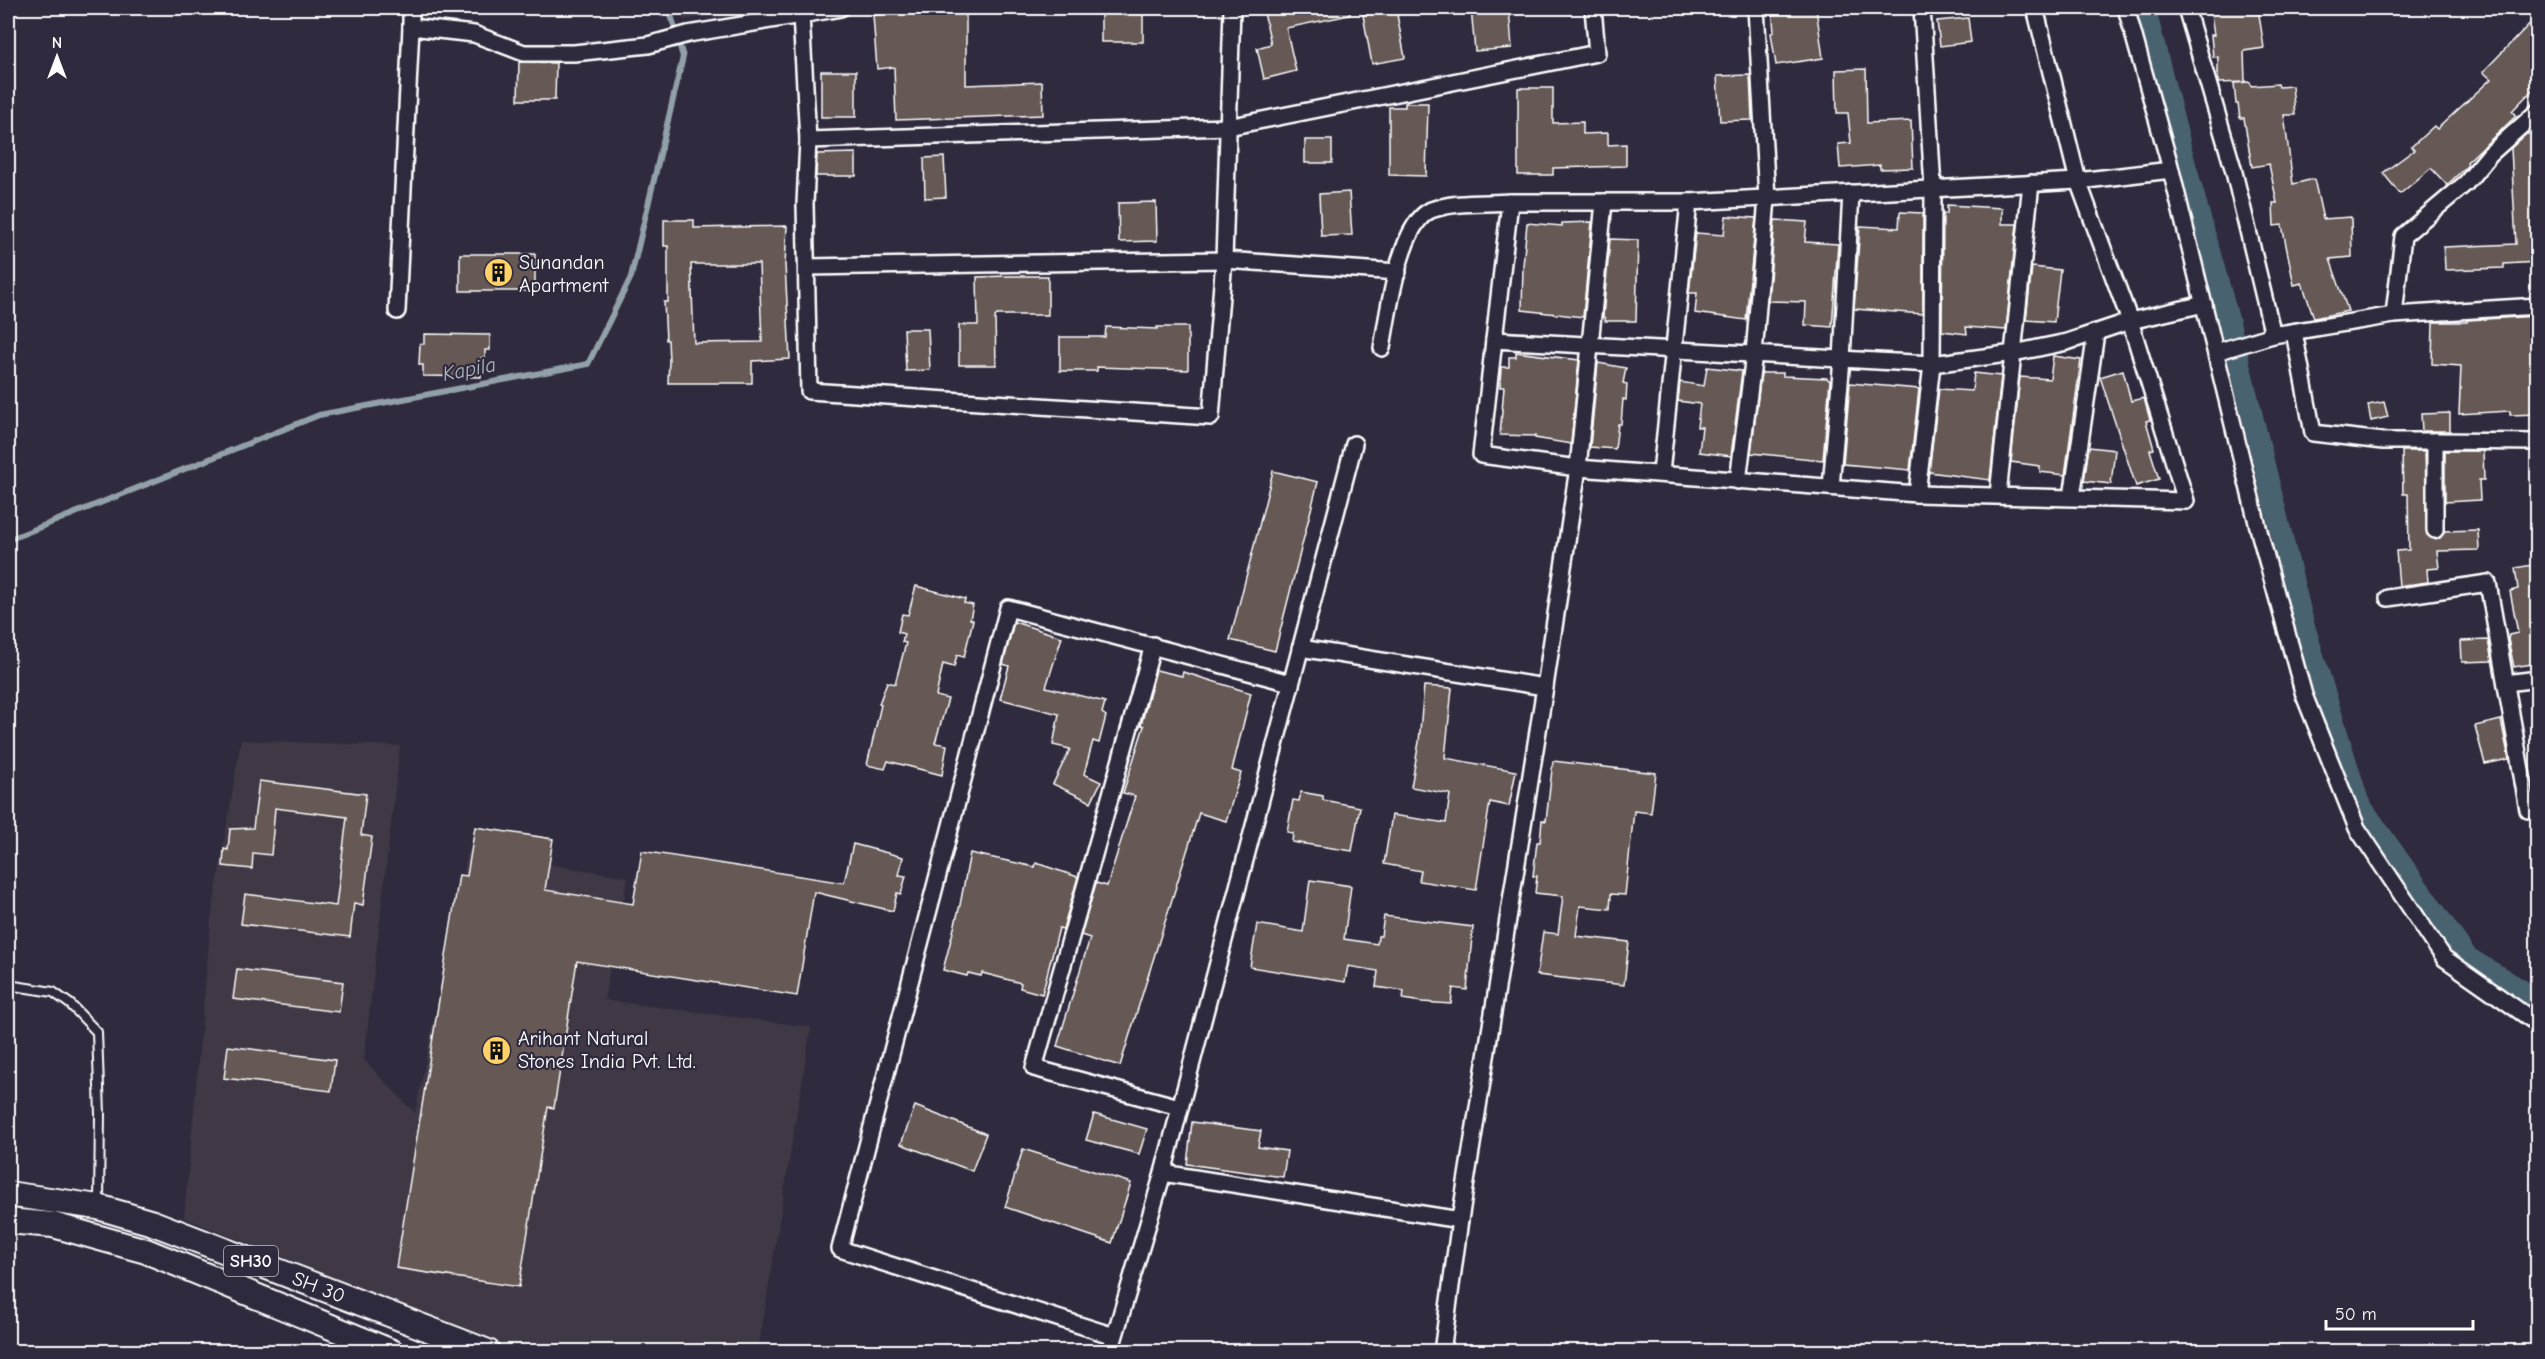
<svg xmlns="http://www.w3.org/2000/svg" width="2545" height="1359" viewBox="0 0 2545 1359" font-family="'Comic Neue',sans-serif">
<rect width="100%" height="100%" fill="#2f2a3d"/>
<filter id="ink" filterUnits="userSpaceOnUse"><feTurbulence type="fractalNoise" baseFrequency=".0167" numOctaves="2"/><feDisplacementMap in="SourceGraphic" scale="12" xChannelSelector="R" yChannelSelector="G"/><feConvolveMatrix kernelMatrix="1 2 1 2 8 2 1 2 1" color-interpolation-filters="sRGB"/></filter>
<g filter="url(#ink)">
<!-- built -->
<g fill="#3f3844">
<path d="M681,8H758L683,20Z"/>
<path d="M241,740L400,746L364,1060L415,1113L468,851L628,877L604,1000L811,1027L758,1351H519L184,1218L211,920Z"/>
</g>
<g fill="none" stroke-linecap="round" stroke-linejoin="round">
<!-- stream -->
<path stroke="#92a1a9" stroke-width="6" d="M8,540L319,415L588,364L631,277L683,57L669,8"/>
<!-- canal -->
<path stroke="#496270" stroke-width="21" d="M2145,8L2185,163L2228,317L2304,625L2359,803L2467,957L2538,1000"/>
</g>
<!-- building -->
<g fill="#655954" stroke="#fff" stroke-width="1.5" fill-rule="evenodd">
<path d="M926,8H966V85L1042,82L1043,115L896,120L894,67L877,69L873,15L926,11Z"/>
<rect x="1101" y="8" width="42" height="34"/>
<path d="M1263,8H1349L1350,15L1286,28L1296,71L1264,79L1257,48L1271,44Z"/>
<path d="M1471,8H1509L1512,48L1475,51Z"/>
<path d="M1772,8H1816L1823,58L1776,65L1771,33L1774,32Z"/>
<path d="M2210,8H2258L2264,48L2244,51L2245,82L2218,83V57H2213L2211,35H2214Z"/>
<path d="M1396,9L1405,58L1372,64L1363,15Z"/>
<path d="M2538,15V84L2512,111L2516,116L2467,162L2468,165L2447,185L2431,168L2400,194L2383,173L2414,150L2411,147L2434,126L2437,129L2491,79L2483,72Z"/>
<path d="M1968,18L1971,42L1940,46L1937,21Z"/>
<path d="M519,62L556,63L555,100H518Z"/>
<path d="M1866,69L1867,123L1911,121L1913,168L1880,169V165L1840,168L1838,144L1851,143L1848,113H1837L1836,70Z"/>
<rect x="821" y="71" width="35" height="46"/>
<path d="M1750,75L1752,120L1720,121L1717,76Z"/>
<path d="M2250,82L2251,86L2278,84L2279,87L2292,86L2295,115H2284L2293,184L2314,179L2323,219L2351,217L2352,257L2330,259L2348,311L2314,318L2302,283L2294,285L2282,225L2274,226L2273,203H2277L2269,164L2252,167L2244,118H2240L2238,104H2236L2234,83Z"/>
<path d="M1518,88H1553V123L1583,122V134L1608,133V145L1626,144V166L1553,168V175H1518Z"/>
<path d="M1405,103H1428L1426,176L1389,175V107H1405Z"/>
<path d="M2526,134H2538V262L2504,264V268L2445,270L2444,247L2516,244L2511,148Z"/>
<rect x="1305" y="140" width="27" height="23"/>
<path d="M856,153V176H816L817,154Z"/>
<path d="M944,157L946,197L925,198L924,158Z"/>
<path d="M1349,192L1352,235L1321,236L1319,194Z"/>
<path d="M1156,202L1157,241L1119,242L1118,203Z"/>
<path d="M1947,205L2002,208V224H2017L2006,330L1966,327L1967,334L1942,331L1943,214H1947Z"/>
<path d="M1900,212L1923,213V314L1854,309L1860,226L1899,228Z"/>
<path d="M1726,216L1756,218L1746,320L1695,313L1697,293H1689L1696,233L1724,235Z"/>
<path d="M664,220H694V228L787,226L785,265L790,359L752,361V383H668L669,360L668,340H666L664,302H668V246H664ZM691,264H759L762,342L694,343Z"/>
<path d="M1775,220L1807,222L1805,242L1838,244L1832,327L1805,325L1806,302L1768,301Z"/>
<path d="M1592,222L1583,317L1522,310L1523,266L1527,223L1562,226V223Z"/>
<path d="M1610,239L1638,240L1636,321H1605V318L1603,317Z"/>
<rect x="460" y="254" width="75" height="37"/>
<path d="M2032,267L2060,270L2054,322L2026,320Z"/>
<path d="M1008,276H1048V315H997L995,317L996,365H959V325H978L977,277Z"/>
<path d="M2538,316V414L2510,415V411L2459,414L2461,366L2432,364L2433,322H2467V320Z"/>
<path d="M1106,327L1157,329V327H1188V370L1097,367V371H1060V337H1105Z"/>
<path d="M904,329H928L930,370L906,371Z"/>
<path d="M424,334L490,335V350H485V358H481V377L423,376V365H419L420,344H424Z"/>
<path d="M1516,352L1579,360L1571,444L1535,438V436L1500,435L1504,387H1500L1501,367H1509V357H1516Z"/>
<path d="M2053,356L2081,360L2065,475L2040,472V466L2011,462L2020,377L2050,379Z"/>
<path d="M1598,363L1626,368L1623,383L1627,384L1626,400L1623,399L1621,424H1618L1615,449L1590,447Z"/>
<path d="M1707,367L1742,371L1731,456L1699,452L1702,427H1697L1700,404L1678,401L1680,382L1704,386Z"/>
<path d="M2123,370L2131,401L2144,398L2150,420L2146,421L2154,449L2150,450L2159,479L2136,486L2100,377Z"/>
<path d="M1761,373H1783V376L1827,378L1830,381L1823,460L1751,453Z"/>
<path d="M1974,373L2001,376L1990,480L1929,472L1939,389L1972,391Z"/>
<path d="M1850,383L1919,389L1910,470L1843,464Z"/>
<path d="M2384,402L2388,417L2371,421L2368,405Z"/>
<path d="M2450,413V431H2422L2421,414Z"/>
<path d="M2089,447L2115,450L2111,484L2084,481Z"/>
<path d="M2402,451H2425L2427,535L2436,540L2440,538L2444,531L2478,530L2479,550L2437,551L2439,568L2427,569L2428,582L2399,586L2396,551L2409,550L2408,494H2403Z"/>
<path d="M2445,451H2483L2484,480H2479L2480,500L2445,502Z"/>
<path d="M1273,471L1318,482L1275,651L1230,640Z"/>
<path d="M2538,564V663L2514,667L2508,639L2509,635L2518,633L2510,591L2518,589L2515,568Z"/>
<path d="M916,586L965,599L964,603L973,605L970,619L973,620L964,657L957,655L954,667L943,664L936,696L948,699L935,743L947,745L942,775L888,761L885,769L867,765L881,705L879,704L887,682L895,684L906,643L902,642L904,634L898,632L902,614L908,615Z"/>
<path d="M1014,622L1062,637L1046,687L1105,702L1102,713L1106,716L1099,743L1093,741L1084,774L1101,782L1091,802L1053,784L1070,749L1053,745L1059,714L1000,699L1009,666L1003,664Z"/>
<path d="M2488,640L2492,661L2462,662L2461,641Z"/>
<path d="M1156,670L1182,676L1183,672L1251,693L1232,770L1241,773L1226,821L1199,813L1120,1066L1057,1046L1090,938L1081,935L1096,883L1107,886L1135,796L1123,793L1144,726L1141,725Z"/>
<path d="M1424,686L1452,688L1445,758L1516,771L1509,806L1490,802L1476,890L1419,881L1421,871L1384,864L1392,815L1446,823L1450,794L1411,787L1419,742Z"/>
<path d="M2501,720L2509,759L2485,764L2475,726Z"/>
<path d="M1553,761L1656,773L1651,813L1634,811L1625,895L1611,894L1610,909L1580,906L1576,936L1629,942L1624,985L1537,975L1543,932L1558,934L1563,896L1535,893L1537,876H1533L1537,842H1540L1542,820L1546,821Z"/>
<path d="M259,781L366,794L361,835L372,837L363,905L354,903L350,937L241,924L245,894L336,906L347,817L275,808L271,855L253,853L252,869L223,866L224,849L228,850L230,829L253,828Z"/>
<path d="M1301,792L1323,796V800L1360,807L1352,851L1292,842L1293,833L1287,832L1293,800L1299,801Z"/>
<path d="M475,827L553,839L545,890L633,904L642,851L844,883L853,844L903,857L899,875L906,876L901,894L897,893L893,911L814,892L797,996L577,961L554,1108L548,1107L519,1287L396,1268L459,875L467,876Z"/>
<path d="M970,853L1035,867L1036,863L1078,877L1063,929L1059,928L1042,994L1020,988L1021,983L982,973L981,976L968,973L967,976L943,970L960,905Z"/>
<path d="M1310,880L1351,886L1344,939L1377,944L1378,936H1381L1384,916L1473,927L1467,990L1453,988L1451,1004L1422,1002L1403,999L1404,991L1376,987L1378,971L1348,966L1345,982L1250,967L1257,924L1303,932Z"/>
<path d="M237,969L343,982L339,1012L233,999Z"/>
<path d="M228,1046L335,1060L331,1091L224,1078Z"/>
<path d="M915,1106L986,1134L972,1171L901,1144Z"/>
<path d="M1094,1114L1147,1129L1139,1154L1086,1140Z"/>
<path d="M1192,1122L1261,1131L1258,1147L1287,1151L1283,1177L1187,1164Z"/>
<path d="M1023,1149L1131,1183L1112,1243L1005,1207Z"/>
</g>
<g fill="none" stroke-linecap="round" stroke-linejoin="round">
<defs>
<path id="lane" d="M8,985L53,992L70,1004L97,1032L100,1114L99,1204"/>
<g id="street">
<path d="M411,8V27L474,34L524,53H574L648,45L688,34L801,15"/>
<path d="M841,8L801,15L808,140L805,204L809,391L1211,417L1224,260L1398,272"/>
<path d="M2035,8L2078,181L2130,321L2204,304"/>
<path d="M2126,8L2169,162L2260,535L2304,695L2357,828L2444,958L2538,1024"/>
<path d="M2186,8L2233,168L2273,335"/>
<path d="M808,140L1228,127L1597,53L1593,8"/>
<path d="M807,267L1224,260L1232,8"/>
<path d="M397,311L411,27"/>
<path d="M2394,315L2403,236L2466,183L2490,154L2538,111"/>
<path d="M2130,321L2186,501L1917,494L1578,468L1481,455L1494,340L1932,364L2014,353L2067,342Z"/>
<path d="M2294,332L2313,433L2383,441H2435"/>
<path d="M1494,340L1510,202H1689L2078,181L2171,170"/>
<path d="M1382,348C1388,315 1399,224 1431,210C1455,201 1486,204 1510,202"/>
<path d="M2216,352L2273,335L2394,315L2538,306"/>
<path d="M1661,473L1689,202"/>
<path d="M1738,481L1754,354L1767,198L1756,8"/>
<path d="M1831,487L1842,359L1851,193"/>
<path d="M1917,494L1932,364L1933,188L1922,8"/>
<path d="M1998,495L2031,183"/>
<path d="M2072,497L2096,333"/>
<path d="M2435,530V441L2538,442"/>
<path d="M2388,598L2488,583L2528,810"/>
<path d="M1153,645L1034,1068L1179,1107"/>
<path d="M1300,648L1545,687L1460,1220L1442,1352"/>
<path d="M2506,683L2538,679"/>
<path d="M1545,687L1578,468L1604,202"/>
<path d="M1163,1173L1460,1220"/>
<path d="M1114,1336L840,1249L1008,608L1290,683"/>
<path d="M1110,1352L1163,1173L1354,444"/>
</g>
<g id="primary">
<path id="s1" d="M8,1194L98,1207L153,1223L488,1352"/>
<path d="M8,1221L53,1225L146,1251L392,1352"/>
</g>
</defs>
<!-- lane casing -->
<use href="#lane" stroke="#fff" stroke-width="12"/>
<!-- street casing -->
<use href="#street" stroke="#fff" stroke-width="20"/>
<!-- primary casing -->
<use href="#primary" stroke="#fff" stroke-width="28"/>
<!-- lane -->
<use href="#lane" stroke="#2f2a3d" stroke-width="8"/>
<!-- street -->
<use href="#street" stroke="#2f2a3d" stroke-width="15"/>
<!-- primary -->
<use href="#primary" stroke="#2f2a3d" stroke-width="24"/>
</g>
</g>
<!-- icons -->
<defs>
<symbol id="building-disc" viewBox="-11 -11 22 22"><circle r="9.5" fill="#ffd166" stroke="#2f2a3d"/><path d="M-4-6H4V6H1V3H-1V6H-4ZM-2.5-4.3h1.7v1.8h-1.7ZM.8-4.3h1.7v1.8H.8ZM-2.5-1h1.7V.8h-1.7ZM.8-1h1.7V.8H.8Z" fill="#111"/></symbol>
</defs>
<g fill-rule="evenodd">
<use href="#building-disc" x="482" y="256" width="33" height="33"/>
<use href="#building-disc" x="480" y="1034" width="33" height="33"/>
</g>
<g text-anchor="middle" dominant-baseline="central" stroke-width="4.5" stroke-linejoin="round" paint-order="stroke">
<!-- shield labels -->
<rect fill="#2f2a3d" stroke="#c1bfc5" stroke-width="1.5" x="224" y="1246" width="54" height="30" rx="4.5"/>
<g font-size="18" font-weight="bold" fill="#fff">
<text x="251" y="1261">SH30</text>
</g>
<!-- poi labels -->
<g font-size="20" fill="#fff" stroke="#2f2a3d" text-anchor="start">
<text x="519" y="262">Sunandan<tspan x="519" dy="23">Apartment</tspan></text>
<text x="518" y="1038">Arihant Natural<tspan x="518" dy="23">Stones India Pvt. Ltd.</tspan></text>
</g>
<!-- street labels -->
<g font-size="20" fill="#fff" stroke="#2f2a3d">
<text stroke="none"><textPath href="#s1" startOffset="326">SH 30</textPath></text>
</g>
<!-- water labels -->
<g font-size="21" font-style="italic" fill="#adb8bf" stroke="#2f2a3d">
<text transform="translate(469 369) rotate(-11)">Kapila</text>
</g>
</g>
<!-- margin -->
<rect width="2545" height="1359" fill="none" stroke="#2f2a3d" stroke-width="30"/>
<rect x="15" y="15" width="2515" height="1329" fill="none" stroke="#fff" stroke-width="2" filter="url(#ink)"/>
<!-- north arrow -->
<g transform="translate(57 57)" stroke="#2f2a3d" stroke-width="4.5" paint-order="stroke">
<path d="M0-4.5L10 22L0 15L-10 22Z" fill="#ffffff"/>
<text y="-9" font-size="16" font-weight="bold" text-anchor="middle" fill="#ffffff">N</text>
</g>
<!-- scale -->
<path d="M2326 1320v9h147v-9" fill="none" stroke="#ffffff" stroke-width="3"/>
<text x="2335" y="1320" font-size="18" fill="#ffffff" stroke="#2f2a3d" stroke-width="4.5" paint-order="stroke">50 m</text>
</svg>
